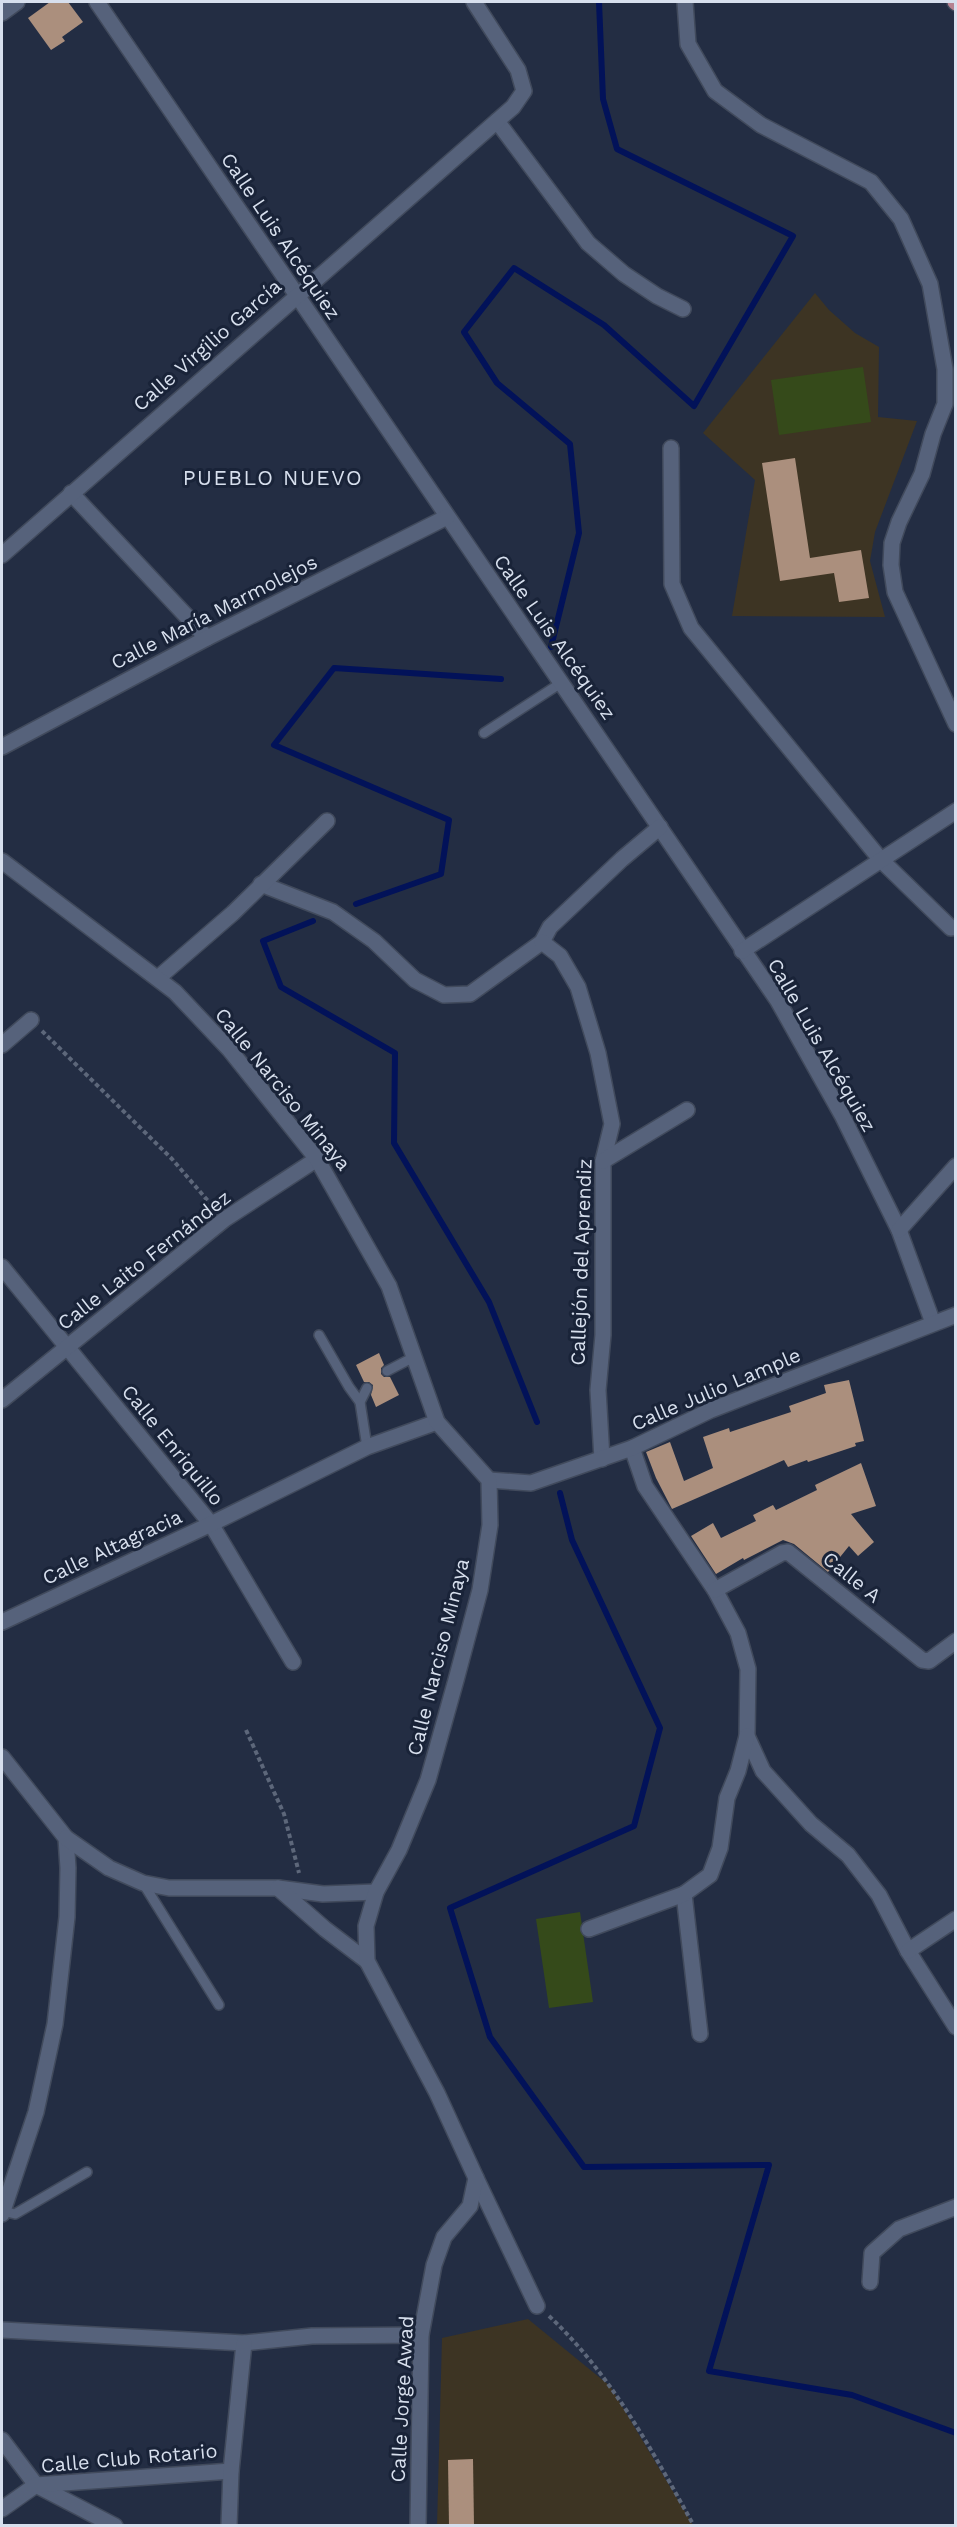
<svg xmlns="http://www.w3.org/2000/svg" width="957" height="2527" viewBox="0 0 957 2527" font-family="'Work Sans',sans-serif">
<rect width="100%" height="100%" fill="#232d43"/>
<!-- education -->
<g fill="#3d3423">
<path d="M815,293L829,310L855,333L879,347L878,417L917,421L875,532L870,561L885,617L732,616L755,480L703,433Z"/>
<path d="M528,2319L610,2386L693,2525L437,2526L442,2338Z"/>
</g>
<!-- green -->
<g fill="#354a1a">
<path d="M863,367L871,422L779,435L771,380Z"/>
<path d="M580,1912L593,2002L549,2008L536,1919Z"/>
</g>
<g fill="none" stroke-linecap="round" stroke-linejoin="round">
<!-- stream -->
<g stroke="#021259" stroke-width="6">
<path d="M551,647L579,533L570,444L497,383L464,332L514,268L604,325L694,406L793,236L617,149L603,99L599,2"/>
<path d="M356,904L441,874L449,820L274,745L334,668L501,679"/>
<path d="M313,921L263,941L281,987L395,1053L394,1143L489,1302L537,1422"/>
<path d="M560,1493L572,1540L660,1728L634,1826L450,1908L490,2037L584,2167L769,2165L709,2371L852,2395L956,2433"/>
</g>
</g>
<!-- building -->
<g fill="#ab8f7d">
<path d="M50,2H68L83,22L62,37L65,41L51,50L28,18Z"/>
<path d="M795,458L810,558L861,550L869,598L839,602L834,573L780,581L762,463Z"/>
<path d="M379,1353L384,1365L381,1368V1374L384,1377H390L399,1395L376,1407L371,1395L373,1385L369,1382H364L356,1365Z"/>
<path d="M849,1380L864,1441L855,1443L856,1446L808,1462L807,1460L788,1467L784,1460L672,1509L656,1478L646,1452L670,1442L684,1481L713,1468L703,1437L729,1428L730,1432L791,1412L789,1406L826,1393L824,1385Z"/>
<path d="M861,1463L876,1506L851,1514L874,1542L858,1556L849,1546L828,1572L794,1544L783,1540L744,1560L743,1558L716,1574L691,1536L713,1523L721,1538L756,1521L753,1515L773,1505L776,1510L817,1490L815,1485Z"/>
<path d="M473,2459L474,2526H449L448,2460Z"/>
</g>
<g fill="none" stroke-linecap="round" stroke-linejoin="round">
<defs>
<g id="service">
<path d="M484,733L561,683"/>
<path d="M319,1335L349,1387L360,1402"/>
<path d="M387,1371L414,1357"/>
<path d="M367,1388L360,1402L367,1447"/>
<path d="M143,1883L219,2005"/>
<path d="M3,2211L15,2214L87,2172"/>
</g>
<g id="minor">
<path d="M97,2L778,1001L842,1115L899,1230L933,1323"/>
<path d="M685,2L688,44L715,91L761,125L871,182L901,219L930,284L945,369V404L933,434L922,474L899,522L892,543L891,565L895,592L956,724"/>
<path d="M2,13L17,2"/>
<path d="M497,121L588,243L624,274L657,296L683,309"/>
<path d="M671,448L672,584L691,628L881,860L951,928"/>
<path d="M71,493L207,638"/>
<path d="M2,555L513,107L524,91L518,70L474,2"/>
<path d="M2,747L207,638L447,517"/>
<path d="M261,884L333,912L374,941L415,980L444,995L470,994L542,942L550,927L622,859L660,827"/>
<path d="M542,942L560,956L578,987L598,1053L612,1124L603,1161V1335L598,1390L602,1459"/>
<path d="M742,951L956,811"/>
<path d="M158,978L233,913L327,821"/>
<path d="M2,1045L31,1020"/>
<path d="M603,1161L687,1110"/>
<path d="M899,1230L956,1166"/>
<path d="M2,1267L211,1524L293,1662"/>
<path d="M2,1400L225,1219L317,1159"/>
<path d="M632,1448L645,1486L715,1590L738,1633L748,1669L747,1736L763,1771L811,1824L848,1855L879,1895L908,1951L956,2027"/>
<path d="M489,1480L531,1483L632,1448L711,1410L956,1315"/>
<path d="M715,1590L782,1553L788,1552L922,1660L929,1661L956,1641"/>
<path d="M2,1622L211,1524L367,1447L437,1422"/>
<path d="M2,1757L66,1838L68,1868L67,1917L55,2024L36,2112L2,2214"/>
<path d="M66,1838L109,1868L143,1883L169,1888H278L323,1894L376,1892"/>
<path d="M278,1888L325,1929L367,1961"/>
<path d="M684,1894L700,2034"/>
<path d="M589,1929L684,1894L710,1875L720,1848L727,1798L738,1771L747,1736"/>
<path d="M908,1951L956,1919"/>
<path d="M476,2178L537,2306"/>
<path d="M870,2282L872,2253L899,2229L956,2207"/>
<path d="M2,2330L244,2343L312,2336L421,2335"/>
<path d="M2,2440L36,2485L115,2526"/>
<path d="M2,2509L36,2485L231,2471"/>
<path d="M229,2526L231,2471L244,2343"/>
</g>
<path id="tertiary" d="M2,861L175,992L229,1049L317,1159L389,1286L437,1422L489,1480L490,1525L480,1590L456,1680L428,1780L399,1850L376,1892L366,1926L367,1961L437,2093L476,2178L470,2206L444,2237L434,2265L421,2335L418,2526"/>
<path id="primary" d="M955,2L956,3"/>
</defs>
<!-- service casing -->
<use href="#service" stroke="#414a5c" stroke-width="12"/>
<!-- minor casing -->
<use href="#minor" stroke="#414a5c" stroke-width="18"/>
<!-- tertiary casing -->
<use href="#tertiary" stroke="#414a5c" stroke-width="18"/>
<!-- primary casing -->
<use href="#primary" stroke="#414a5c" stroke-width="18"/>
<!-- path -->
<g stroke="#5d677a" stroke-width="4" stroke-dasharray="4.5 3" stroke-linecap="butt">
<path d="M42,1031L172,1159L214,1208"/>
<path d="M246,1730L284,1814L299,1873"/>
<path d="M549,2316C611,2374 653,2452 694,2526"/>
</g>
<!-- service -->
<use href="#service" stroke="#56627b" stroke-width="9"/>
<!-- minor -->
<use href="#minor" stroke="#56627b" stroke-width="15"/>
<!-- tertiary -->
<use href="#tertiary" stroke="#56627b" stroke-width="15"/>
<!-- primary -->
<use href="#primary" stroke="#b68291" stroke-width="15"/>
</g>
<g text-anchor="middle" dominant-baseline="central" stroke-width="6" stroke-linejoin="round" paint-order="stroke">
<!-- street labels -->
<g font-size="20" fill="#d7dfed" stroke="#192338">
<text transform="translate(281 236) rotate(56)">Calle Luis Alcéquiez</text>
<text transform="translate(207 345) rotate(-41)">Calle Virgilio García</text>
<text transform="translate(214 612) rotate(-27)">Calle María Marmolejos</text>
<text transform="translate(555 637) rotate(55)">Calle Luis Alcéquiez</text>
<text transform="translate(822 1045) rotate(60)">Calle Luis Alcéquiez</text>
<text transform="translate(283 1089) rotate(51)">Calle Narciso Minaya</text>
<text transform="translate(144 1260) rotate(-38)">Calle Laito Fernández</text>
<text transform="translate(581 1262) rotate(-88)">Callejón del Aprendiz</text>
<text transform="translate(716 1389) rotate(-23)">Calle Julio Lample</text>
<text transform="translate(173 1445) rotate(51)">Calle Enriquillo</text>
<text transform="translate(112 1547) rotate(-25)">Calle Altagracia</text>
<text transform="translate(852 1577) rotate(39)">Calle A</text>
<text transform="translate(438 1657) rotate(-76)">Calle Narciso Minaya</text>
<text transform="translate(402 2399) rotate(-87)">Calle Jorge Awad</text>
<text transform="translate(129 2458) rotate(-5)">Calle Club Rotario</text>
</g>
<!-- neighbourhood labels -->
<g font-size="21" letter-spacing="1.5" fill="#d7dfed" stroke="#192338">
<text x="273" y="477">PUEBLO NUEVO</text>
</g>
</g>
<!-- border -->
<rect width="957" height="2527" fill="none" stroke="#d7dfed" stroke-width="6"/>
</svg>
